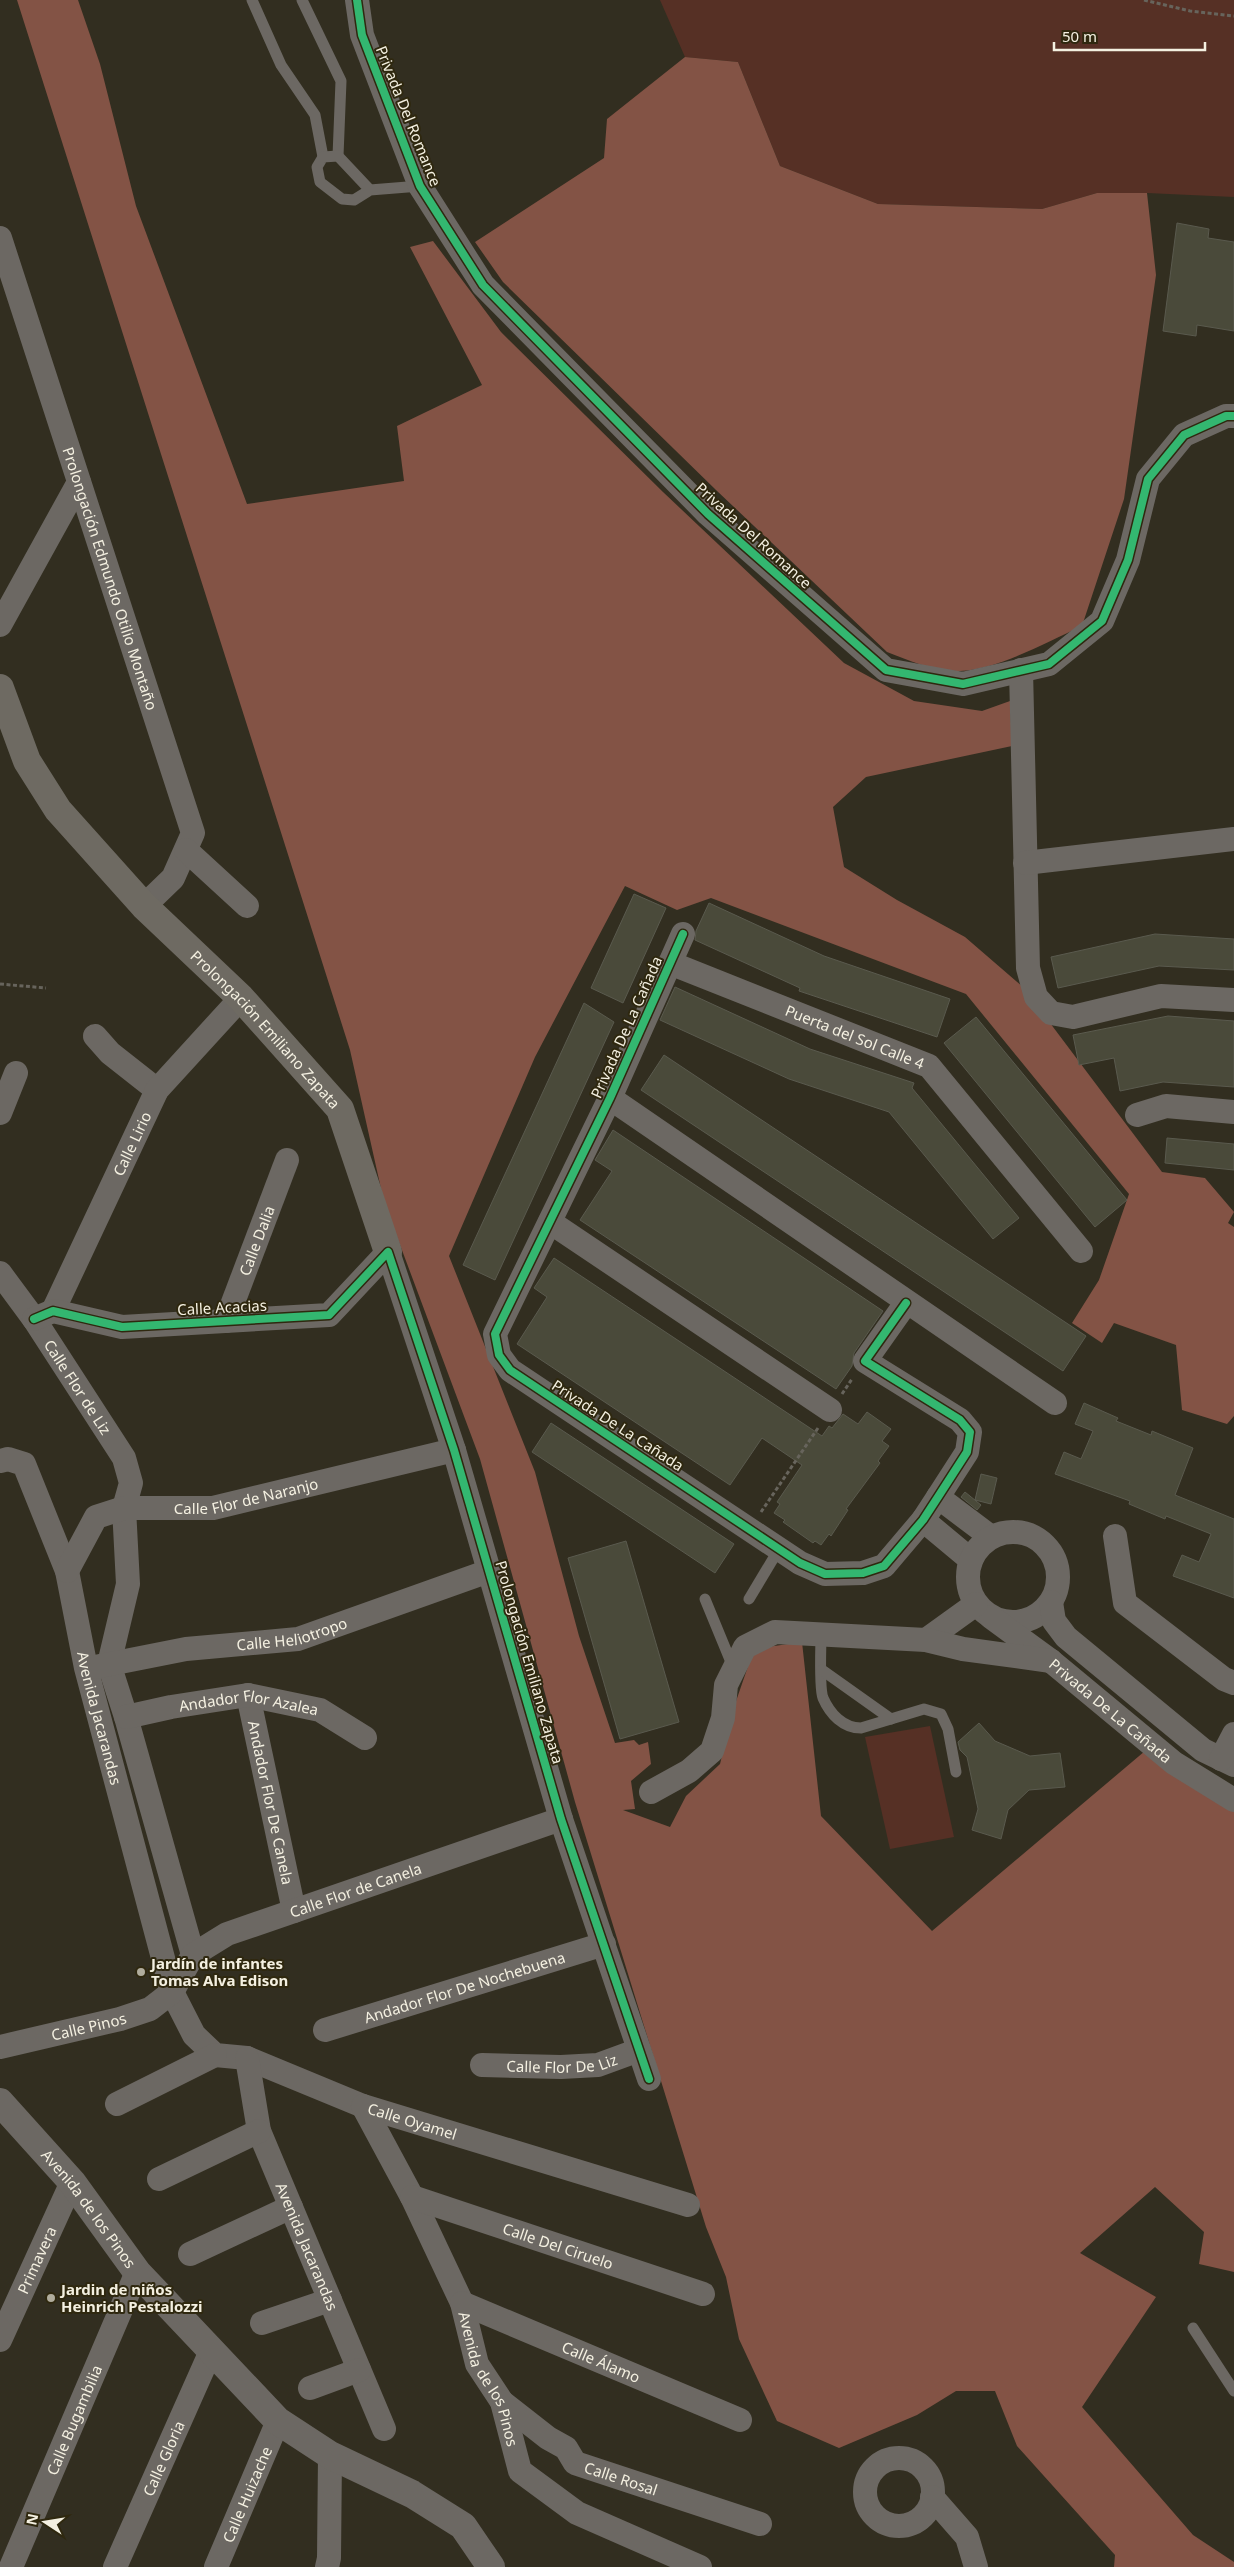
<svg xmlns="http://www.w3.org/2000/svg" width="1234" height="2567" viewBox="0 0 1234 2567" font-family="'Noto Sans',sans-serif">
<rect width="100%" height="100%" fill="#322e20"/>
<!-- green -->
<g fill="#563025">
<path d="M660,0H1234V197L1147,193H1097L1042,209L878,204L780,166L738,62L685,57Z"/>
<path d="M930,1726L954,1837L890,1849L865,1737Z"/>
</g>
<!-- forest -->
<g fill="#835345">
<path d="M17,0H78L100,64L136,206L247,504L404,481L397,426L482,385L410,247L433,241L501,332L663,492L844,663L914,701L982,711L1010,701L1012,746L866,777L833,807L844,867L897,900L965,937L1023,987L1162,1172L1205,1178L1234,1212L1228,1223L1234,1227V1416L1227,1424L1182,1410L1176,1345L1114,1323L1102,1343L1072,1323L1099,1280L1129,1194L966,994L711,898L677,910L625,886L535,1057L449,1256L535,1472L579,1636L615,1743L634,1740L639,1745L648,1742L651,1764L631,1781L635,1809L623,1810L670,1827L686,1796L720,1764L734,1707L754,1649L802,1642L821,1816L932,1931L1145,1751L1234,1810V2272L1199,2264L1204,2232L1155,2187L1080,2253L1156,2297L1082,2407L1193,2535L1234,2562V2567H1114L1115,2555L1017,2446L995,2391H956L917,2415L839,2448L777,2421L739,2339L726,2277L706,2227L575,1802L480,1459L384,1202L350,1050Z"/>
<path d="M685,57L738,62L780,166L878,204L1042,209L1097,193H1147L1156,275L1124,499L1082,626C1047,642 999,669 960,671C935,672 910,661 887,652L716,490L503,282L475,242L604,158L607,119Z"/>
</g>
<!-- building -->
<g fill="#4a4a3a" stroke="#5a5a4e">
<path d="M1177,223L1209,229L1208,238L1234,242V331L1197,325L1196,336L1163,331Z"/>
<path d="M634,894L666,908L623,1003L591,988Z"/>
<path d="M709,903L824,956L950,999L937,1037L799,991L800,988L695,940L696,931Z"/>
<path d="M1155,934L1234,939V970L1159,966L1058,988L1051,957Z"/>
<path d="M675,987L810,1049L914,1083L912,1088L1019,1218L993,1239L889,1112L789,1079L660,1020Z"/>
<path d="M584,1003L614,1022L495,1280L463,1265Z"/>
<path d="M1168,1016L1234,1021V1087L1163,1082L1120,1091L1114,1058L1079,1065L1073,1035Z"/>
<path d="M976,1017L1127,1200L1095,1227L944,1043Z"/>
<path d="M664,1055L1086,1336L1063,1371L641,1090Z"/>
<path d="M613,1130L883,1311L854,1353L852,1366L836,1389L580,1220L612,1171L595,1160Z"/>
<path d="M1167,1138L1234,1144V1170L1165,1163Z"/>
<path d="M554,1258L822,1436L829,1426L832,1428L843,1414L858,1424L867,1412L891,1429L882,1441L889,1446L878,1461L880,1463L846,1509L848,1510L831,1536L829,1534L821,1545L815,1541L813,1543L783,1522L785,1520L774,1513L780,1504L777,1502L802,1465L762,1438L730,1485L517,1344L547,1297L534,1288Z"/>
<path d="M1084,1403L1118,1418L1116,1421L1151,1435L1152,1431L1193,1448L1175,1495L1234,1519V1598L1173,1576L1182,1555L1199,1562L1211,1534L1166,1516L1165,1519L1129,1504L1130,1501L1055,1474L1064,1452L1081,1459L1093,1431L1075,1424Z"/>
<path d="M551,1423L734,1544L715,1573L532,1452Z"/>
<path d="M981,1474L997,1478L991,1504L975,1500Z"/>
<path d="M965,1492L981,1505L977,1510L961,1497Z"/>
<path d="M626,1541L679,1722L620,1739L568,1558Z"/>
<path d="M979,1723L995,1741L1030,1756L1060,1753L1065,1787L1029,1790L1008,1810L1001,1839L972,1830L978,1809L967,1757L960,1750L958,1742Z"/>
</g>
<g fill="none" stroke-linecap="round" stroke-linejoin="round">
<!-- path -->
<g stroke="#67645c" stroke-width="3" stroke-dasharray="4 2.5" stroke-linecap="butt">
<path d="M1144,0L1190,11L1234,16"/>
<path d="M0,984L46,988"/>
<path d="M842,1394L852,1379"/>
<path d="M761,1512L818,1428"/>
</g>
<!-- service -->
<g stroke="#6c6863" stroke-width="11">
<path d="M252,0L281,65L315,115L323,157"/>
<path d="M302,0L341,81L338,156"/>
<path d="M370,190L338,156L323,157L317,167L320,182L342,199L354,200L370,190L420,186"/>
<path d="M705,1599L733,1667"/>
<path d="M749,1599L779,1549"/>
<path d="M821,1634C821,1647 819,1688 823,1698C830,1714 843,1728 861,1728L924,1709L941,1714L948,1729L956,1772"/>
<path d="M822,1670L891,1719"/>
<path d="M1193,2328L1234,2391"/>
</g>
<!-- minor -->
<g stroke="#6c6863" stroke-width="24">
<path d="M357,0L362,35L420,186L483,285L708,514L886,670L963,684L1049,664L1102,621L1128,560L1148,479L1184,435L1226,416H1234"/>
<path id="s1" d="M0,238L193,833L173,878L144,906"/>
<path d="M0,625L79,482"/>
<path d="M1021,670L1028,968L1036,997L1051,1013L1073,1017L1161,996L1234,1000"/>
<path d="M186,850L247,906"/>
<path d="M1025,863L1234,839"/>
<path d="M683,934L610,1098L495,1334L499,1355L510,1370L800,1563L825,1574L863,1573L884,1566L923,1520L938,1497L967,1452L970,1432L960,1420L865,1361L906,1303"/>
<path id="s2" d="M670,963L929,1066L1081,1251"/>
<path d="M95,1036L110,1053L157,1090"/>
<path d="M610,1098L1055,1403"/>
<path d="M0,1113L16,1073"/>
<path d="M1137,1115L1166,1106L1234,1112"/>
<path d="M550,1222L830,1410"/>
<path id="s3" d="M0,1273L34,1319L124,1458L131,1483L124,1508L128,1584L109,1664L126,1717L193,1955"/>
<path id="s4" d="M53,1311L157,1090L241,998"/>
<path d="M34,1319L53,1311L122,1327L329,1315L388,1252L454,1450L561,1819L649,2079"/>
<path id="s5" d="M226,1321L287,1160"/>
<path id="s6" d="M0,1461L8,1459L24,1464L67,1571L86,1668L172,1992L194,2035L215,2055L247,2058L363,2106L688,2205"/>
<path d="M938,1497L991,1537"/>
<path d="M923,1520L971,1560"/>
<circle cx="1013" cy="1577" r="45"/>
<path d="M1115,1536L1125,1603L1224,1679L1234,1683"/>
<path id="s7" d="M67,1571L96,1517L124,1508H213L454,1450"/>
<path d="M1051,1602L1054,1621L1066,1637L1203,1750L1234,1765"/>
<path id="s8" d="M991,1617L1051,1661L1174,1763L1234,1800"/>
<path d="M926,1640L976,1604"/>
<path id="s9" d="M95,1667L186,1649L298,1639L489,1571"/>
<path id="s10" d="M248,1695L294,1911"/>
<path id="s11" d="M126,1717L171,1707L248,1695L320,1710L365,1738"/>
<path d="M1221,1759L1234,1734"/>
<path d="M651,1792L689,1771L712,1751L723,1718L726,1685L745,1647L775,1632L926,1640L963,1649L1051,1661"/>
<path id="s12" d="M325,2030L604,1944"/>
<path id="s13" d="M0,2047L120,2019L150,2009L172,1992L193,1955L227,1934L561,1819"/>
<path id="s14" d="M247,2058L259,2131L384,2429"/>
<path id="s15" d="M482,2065L561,2067L598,2065L639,2050"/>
<path d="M117,2104L215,2055"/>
<path id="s16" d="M363,2106L412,2197L462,2303L477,2364L502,2402L520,2471L577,2513L700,2567"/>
<path d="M159,2179L259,2131"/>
<path id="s17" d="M412,2197L703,2294"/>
<path d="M190,2254L291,2207"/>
<path id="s18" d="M462,2303L740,2420"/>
<path d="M262,2323L330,2300"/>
<path id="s19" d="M0,2340L72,2182"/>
<path d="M310,2388L359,2370"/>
<path id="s20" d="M502,2402L548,2438L566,2448L575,2463L760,2524"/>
<circle cx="899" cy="2492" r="34"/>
<path d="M932,2497L967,2537L976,2567"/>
<path id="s21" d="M11,2567L137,2272"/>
<path id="s22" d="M115,2567L211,2351"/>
<path id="s23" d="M216,2567L278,2421"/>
<path d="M327,2567L329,2558L330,2455"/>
</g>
<!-- tertiary -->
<path stroke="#6c6863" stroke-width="28" id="s24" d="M0,2102L72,2182L137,2272L278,2421L330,2455L412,2494L463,2526L491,2567"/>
<!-- secondary -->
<path stroke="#6e6a62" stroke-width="28" id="s25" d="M0,688L27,761L58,810L144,906L241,998L340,1109L388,1252"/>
<defs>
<g id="cycleway">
<path d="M357,0L362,35L420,186L483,285L708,514L886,670L963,684L1049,664L1102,621L1128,560L1148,479L1184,435L1226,416H1234"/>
<path d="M683,934L610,1098L495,1334L499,1355L510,1370L800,1563L825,1574L863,1573L884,1566L923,1520L938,1497L967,1452L970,1432L960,1420L865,1361L906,1303"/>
<path d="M34,1319L53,1311L122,1327L329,1315L388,1252L454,1450L561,1819L649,2079"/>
</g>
</defs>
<!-- cycleway casing -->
<use href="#cycleway" stroke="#2f280f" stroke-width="11"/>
<!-- cycleway -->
<use href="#cycleway" stroke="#33b770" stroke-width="8"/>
</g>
<!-- markers -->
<g fill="#b0ac9d" stroke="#2f280f" stroke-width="2">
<circle cx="141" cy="1972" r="5"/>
<circle cx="51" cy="2298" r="5"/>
</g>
<g text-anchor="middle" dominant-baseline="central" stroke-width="4" stroke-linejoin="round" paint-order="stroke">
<!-- street labels -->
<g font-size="15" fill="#f4f0e1" stroke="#2f280f">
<text transform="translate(409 116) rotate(68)">Privada Del Romance</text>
<text transform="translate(754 535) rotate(42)">Privada Del Romance</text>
<text stroke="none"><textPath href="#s1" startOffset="358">Prolongación Edmundo Otilio Montaño</textPath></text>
<text transform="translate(626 1027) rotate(-66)">Privada De La Cañada</text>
<text stroke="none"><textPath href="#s25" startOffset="438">Prolongación Emiliano Zapata</textPath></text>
<text stroke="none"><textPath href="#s2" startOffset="199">Puerta del Sol Calle 4</textPath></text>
<text stroke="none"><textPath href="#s4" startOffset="185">Calle Lirio</textPath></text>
<text stroke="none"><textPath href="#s5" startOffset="86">Calle Dalia</textPath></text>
<text transform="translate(222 1307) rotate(-3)">Calle Acacias</text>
<text stroke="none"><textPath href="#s3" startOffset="138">Calle Flor de Liz</textPath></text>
<text transform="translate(618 1425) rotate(33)">Privada De La Cañada</text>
<text stroke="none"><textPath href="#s7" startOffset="214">Calle Flor de Naranjo</textPath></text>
<text stroke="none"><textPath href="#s9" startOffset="200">Calle Heliotropo</textPath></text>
<text transform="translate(530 1662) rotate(74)">Prolongación Emiliano Zapata</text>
<text stroke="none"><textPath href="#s11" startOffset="125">Andador Flor Azalea</textPath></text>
<text stroke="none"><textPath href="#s8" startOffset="152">Privada De La Cañada</textPath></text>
<text stroke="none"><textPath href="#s6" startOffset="291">Avenida Jacarandas</textPath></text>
<text stroke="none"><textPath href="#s10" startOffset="110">Andador Flor De Canela</textPath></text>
<text stroke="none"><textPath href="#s13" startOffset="401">Calle Flor de Canela</textPath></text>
<text stroke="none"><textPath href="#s12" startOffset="146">Andador Flor De Nochebuena</textPath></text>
<text stroke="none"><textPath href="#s13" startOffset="91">Calle Pinos</textPath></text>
<text stroke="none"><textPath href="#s15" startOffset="80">Calle Flor De Liz</textPath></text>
<text stroke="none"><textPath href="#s6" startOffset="861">Calle Oyamel</textPath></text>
<text stroke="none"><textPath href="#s24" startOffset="139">Avenida de los Pinos</textPath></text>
<text stroke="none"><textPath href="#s17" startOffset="154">Calle Del Ciruelo</textPath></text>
<text stroke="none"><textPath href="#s14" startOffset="199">Avenida Jacarandas</textPath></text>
<text stroke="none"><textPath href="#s19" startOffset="88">Primavera</textPath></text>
<text stroke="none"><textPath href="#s18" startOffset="151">Calle Álamo</textPath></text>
<text stroke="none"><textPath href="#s16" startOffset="302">Avenida de los Pinos</textPath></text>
<text stroke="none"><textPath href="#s21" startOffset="160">Calle Bugambilia</textPath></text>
<text stroke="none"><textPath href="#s22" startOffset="119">Calle Gloria</textPath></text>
<text stroke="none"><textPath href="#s20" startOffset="145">Calle Rosal</textPath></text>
<text stroke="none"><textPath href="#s23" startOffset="79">Calle Huizache</textPath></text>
</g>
<!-- poi labels -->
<g font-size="15" font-weight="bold" fill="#f4f0e1" stroke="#2f280f" text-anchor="start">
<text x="151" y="1963">Jardín de infantes<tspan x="151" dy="17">Tomas Alva Edison</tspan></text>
<text x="61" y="2289">Jardin de niños<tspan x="61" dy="17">Heinrich Pestalozzi</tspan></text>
</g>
</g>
<!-- north arrow -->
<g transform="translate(45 2522) rotate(282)" stroke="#2f280f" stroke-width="4" paint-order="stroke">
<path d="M0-4L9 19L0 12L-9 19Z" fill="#f4f0e1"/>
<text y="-8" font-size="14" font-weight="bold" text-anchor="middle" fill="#f4f0e1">N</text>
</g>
<!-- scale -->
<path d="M1054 42v8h151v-8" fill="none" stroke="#f4f0e1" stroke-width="2.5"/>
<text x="1062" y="42" font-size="15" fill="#f4f0e1" stroke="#2f280f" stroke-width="4" paint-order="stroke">50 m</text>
</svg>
